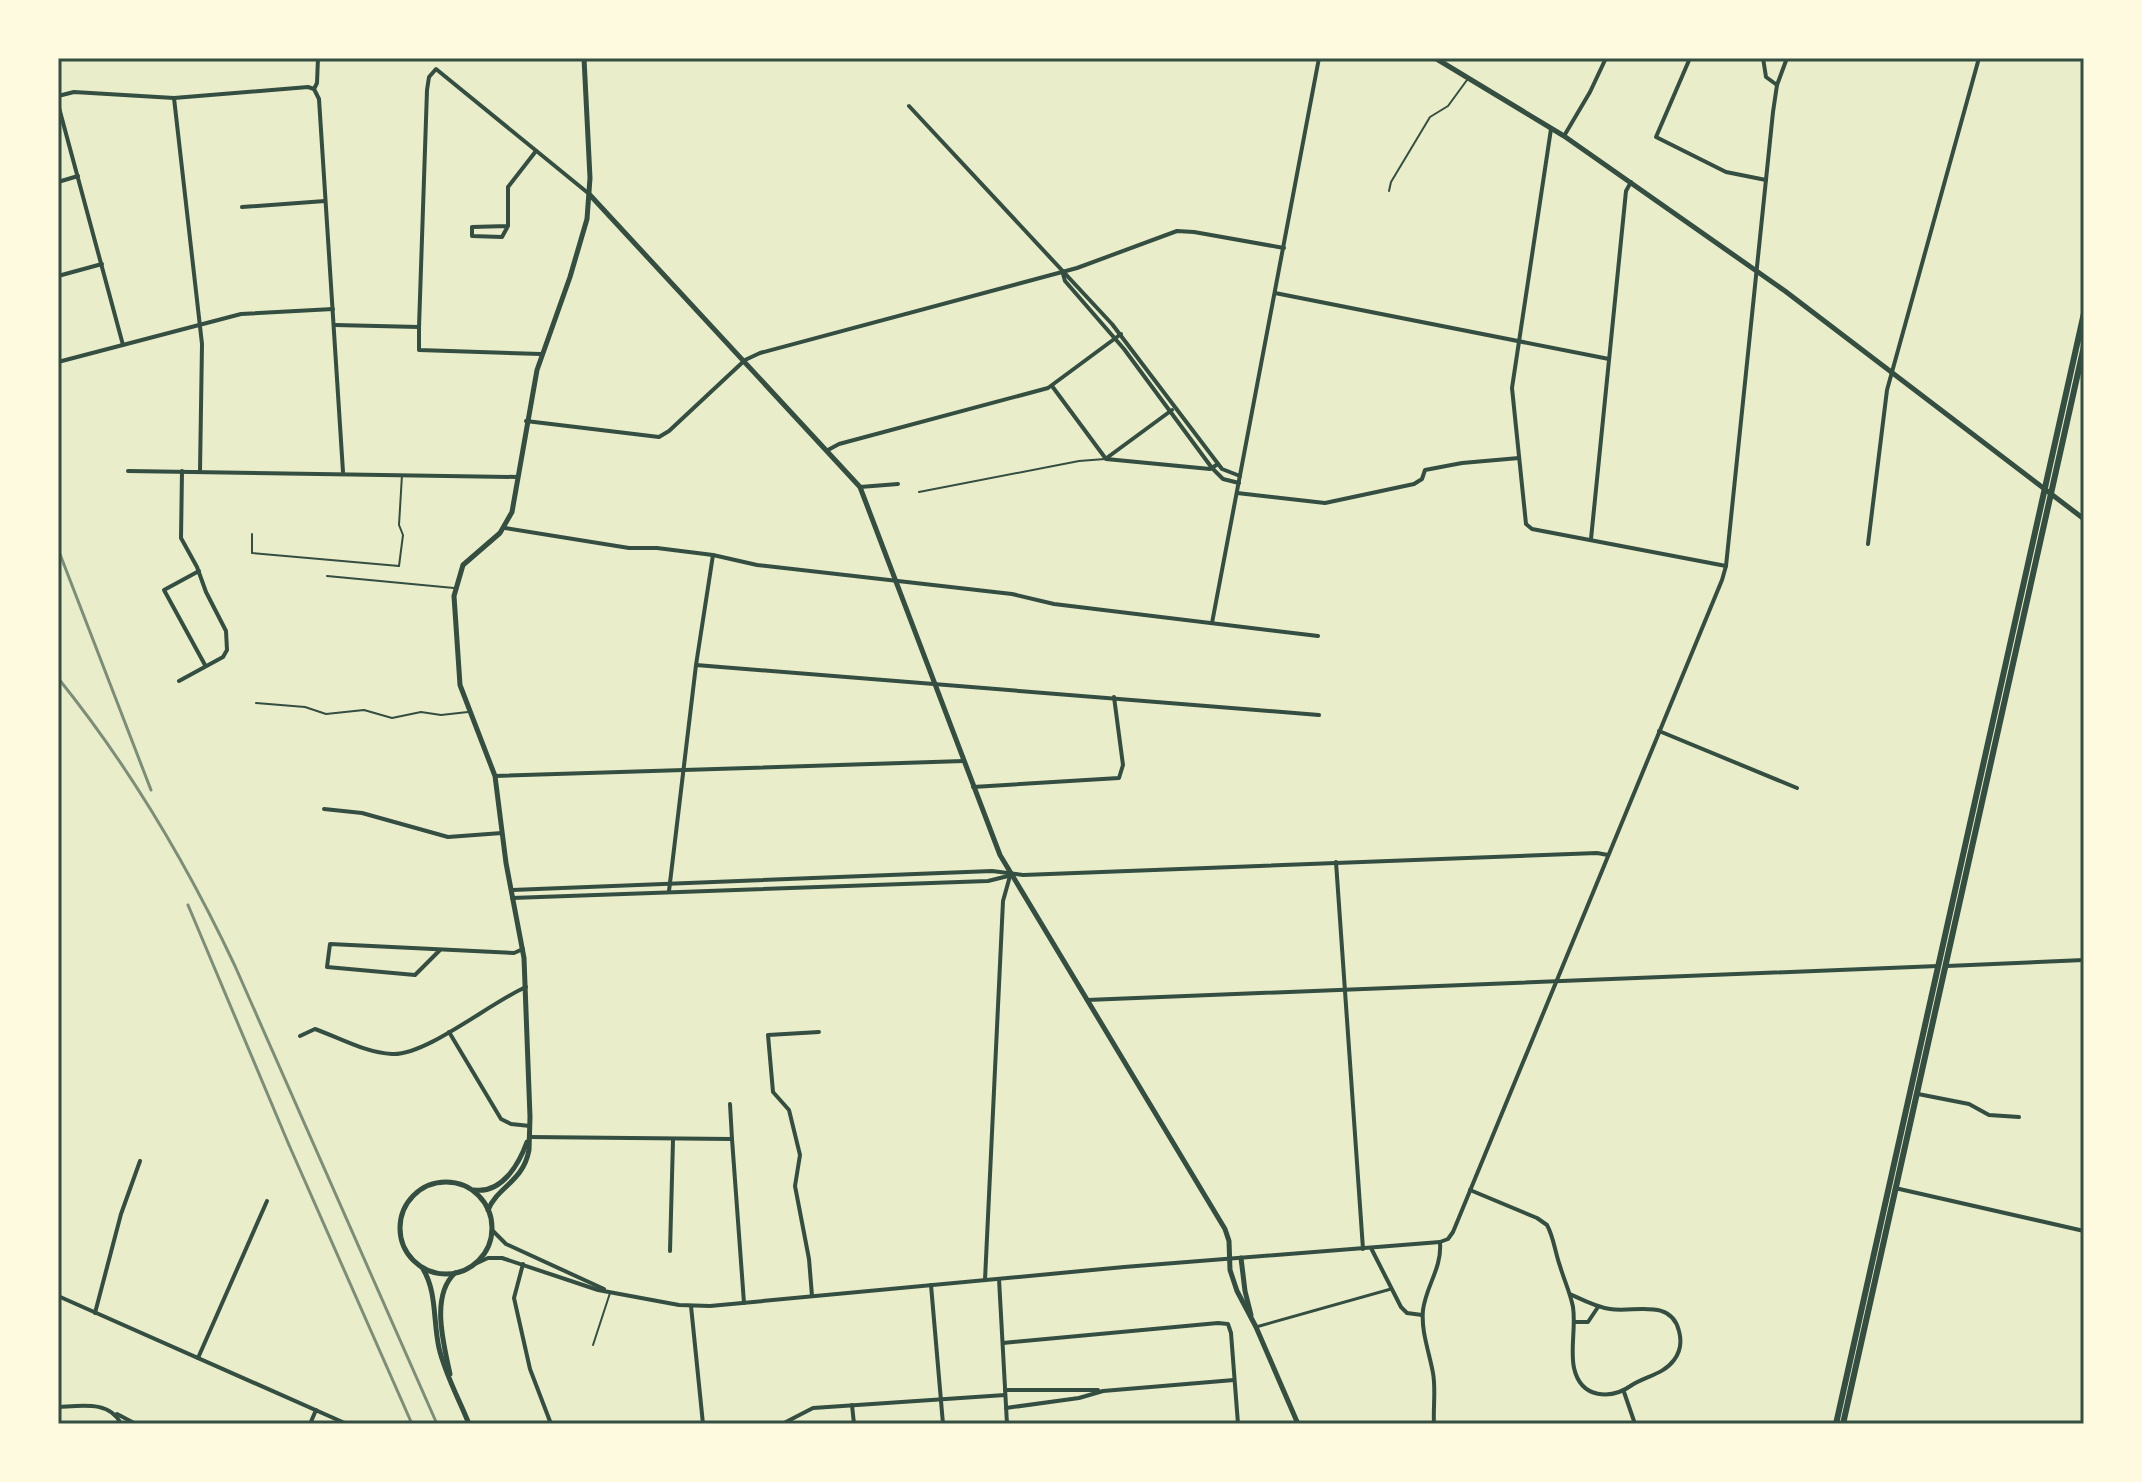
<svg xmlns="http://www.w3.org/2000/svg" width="2142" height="1482" viewBox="0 0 2142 1482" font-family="'Crimson Pro',serif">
<rect width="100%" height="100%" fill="#e9edc9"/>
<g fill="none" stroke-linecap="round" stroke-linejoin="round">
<!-- service -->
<g stroke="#344e41" stroke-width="2">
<path d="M1389,191L1391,182L1430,117L1448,106L1467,80"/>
<path d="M919,492L1079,461L1105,459"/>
<path d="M252,534V553L399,566L403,535L399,525L402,475"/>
<path d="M327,576L454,588"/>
<path d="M256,703L305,707L326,714L364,710L392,718L421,712L441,715L468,712"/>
<path d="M593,1345L610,1293"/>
</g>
<!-- pedestrian -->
<path stroke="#344e41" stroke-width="3" d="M1256,1327L1391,1289"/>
<!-- minor -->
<g stroke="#344e41" stroke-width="4">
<path d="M318,58L317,83L314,89L319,99L343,472"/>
<path d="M1690,58L1656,137L1726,172L1766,180"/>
<path d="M1763,58L1766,77L1777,85"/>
<path d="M58,96L74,92L174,98L308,87L314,89"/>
<path d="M174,98L202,344L200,471"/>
<path d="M58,104L123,345"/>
<path d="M909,106L1112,324L1222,469L1240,476"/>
<path d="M1551,129L1512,388L1526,524L1532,529L1726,566"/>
<path d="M1564,136L1590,92L1606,58"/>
<path d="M58,182L78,176"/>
<path d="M242,207L325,201"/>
<path d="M508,226L502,237L472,236V227L508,226V187L536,151"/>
<path d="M1063,274L1065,281L1124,349L1212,468L1223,479L1239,483"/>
<path d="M58,276L102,264"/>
<path d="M1275,293L1609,359"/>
<path d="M335,325L419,327V350L541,354"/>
<path d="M419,327L427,90L429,77L436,69L588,193"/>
<path d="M58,362L241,314L333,309"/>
<path d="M1052,386L1106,459L1210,469L1218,464"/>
<path d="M526,421L659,437L669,431L745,360L760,353L1077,268L1177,231L1194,232L1284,248"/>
<path d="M828,450L839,444L1048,388L1121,334"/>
<path d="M1108,457L1172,410"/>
<path d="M128,471L518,477"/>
<path d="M860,487L898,484"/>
<path d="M1237,493L1325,503L1414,484L1422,479L1425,470L1462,463L1519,458"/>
<path d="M505,528L629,548H657L713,555L757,565L1012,594L1054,604L1318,636"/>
<path d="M1591,539L1626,191L1631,182"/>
<path d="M1868,544L1887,390L1979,58"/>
<path d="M199,571L164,590L205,665"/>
<path d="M1212,623L1319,58"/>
<path d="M696,665L1319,715"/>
<path d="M179,681L223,657L227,650L226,631L206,592L197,567L181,538L182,471"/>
<path d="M1659,731L1797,788"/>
<path d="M495,776L964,761"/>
<path d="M973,787L1119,778L1123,765L1114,697"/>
<path d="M324,809L362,813L448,837L502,833"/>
<path d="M1336,862L1363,1249"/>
<path d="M512,890L992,871L1023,875L1597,853L1608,855"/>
<path d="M669,891L696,665L713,555"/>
<path d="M512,898L988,881L1008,876"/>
<path d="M440,950L415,975L327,967L330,944L514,953L523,949"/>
<path d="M1947,966L2084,960"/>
<path d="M1087,1000L1938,966"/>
<path d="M449,1032L501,1119L511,1124L530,1126"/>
<path d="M300,1036L315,1029C340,1038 366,1053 392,1054C426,1056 491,1002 526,987"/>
<path d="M1918,1094L1969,1104L1989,1115L2019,1117"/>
<path d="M730,1104L732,1139"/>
<path d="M529,1137L732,1139L744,1303"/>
<path d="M1895,1188L2084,1231"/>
<path d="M1470,1190L1537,1218L1547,1225C1554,1238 1555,1252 1560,1266C1564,1280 1570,1292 1573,1307C1576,1327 1570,1349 1574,1368C1581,1399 1611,1400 1632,1385C1646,1376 1664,1374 1674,1360C1680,1352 1682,1342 1679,1331C1671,1298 1634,1313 1610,1309C1596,1307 1583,1300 1570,1294"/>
<path d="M492,1230L506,1244L604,1289"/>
<path d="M1371,1248L1401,1307L1407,1313L1422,1315"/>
<path d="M670,1251L673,1140"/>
<path d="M475,1264L488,1258H502L598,1290L679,1305L710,1306L1124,1267L1440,1242L1448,1239L1453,1232L1722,580L1726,566L1773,112L1777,85L1787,58"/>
<path d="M523,1264L514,1298L530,1369L551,1424"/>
<path d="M999,1279L1007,1424"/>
<path d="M985,1280L1003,901L1010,876"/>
<path d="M931,1285L943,1424"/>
<path d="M58,1296L347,1424"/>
<path d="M812,1296L809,1259L795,1186L800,1155L789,1110L773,1092L768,1035L819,1032"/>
<path d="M691,1306L703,1424"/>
<path d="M95,1313L121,1214L140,1161"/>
<path d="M1575,1322H1588L1598,1307"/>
<path d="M1003,1343L1218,1323L1228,1324L1231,1333L1238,1424"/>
<path d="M198,1358L267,1201"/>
<path d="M1005,1390H1098"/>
<path d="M1624,1392L1635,1424"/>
<path d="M852,1405L854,1424"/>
<path d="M58,1407C80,1406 110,1400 121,1424"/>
<path d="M1006,1408L1079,1398L1103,1391L1234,1380"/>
<path d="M117,1414L136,1424"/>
<path d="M310,1424L316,1410"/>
<path d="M782,1424L813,1408L1005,1395"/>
<path d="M1434,1424C1433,1407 1436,1390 1433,1373C1429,1351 1421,1332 1423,1310C1426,1286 1442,1268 1440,1243"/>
</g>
<!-- tertiary -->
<g stroke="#344e41" stroke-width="5">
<path d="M1435,58L1564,136L1785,291L2084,519"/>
<path d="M590,195L860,487L1000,855L1225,1229L1229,1241L1230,1270L1237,1291L1256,1327L1298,1424"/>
<circle cx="446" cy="1228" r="46"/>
<path d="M474,1190C502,1194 519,1164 527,1142"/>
<path d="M488,1210C498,1186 523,1182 529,1150L530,1117L524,958L506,863L495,776L460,685L454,596L463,565L500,533L512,512L537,370L570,277L587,219L590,178L584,58"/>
<path d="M1241,1258L1245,1291L1251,1315"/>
<path d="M423,1269C437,1292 433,1321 439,1348C445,1374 459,1399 469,1424"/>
<path d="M450,1374C444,1345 430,1296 455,1273"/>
</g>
<!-- primary -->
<g stroke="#344e41" stroke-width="6">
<path d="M1836,1424L2084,313"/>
<path d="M1843,1424L2084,346"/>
</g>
<!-- rail -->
<g stroke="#7c8e77" stroke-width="3">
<path d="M58,549L151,790"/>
<path d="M58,678C129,766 187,864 235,966L437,1424"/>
<path d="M188,905L289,1145L412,1424"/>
</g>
</g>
<!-- border -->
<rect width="2142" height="1482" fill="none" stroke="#fefae0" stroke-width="120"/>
<rect x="60" y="60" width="2022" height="1362" fill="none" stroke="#344e41" stroke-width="3"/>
</svg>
